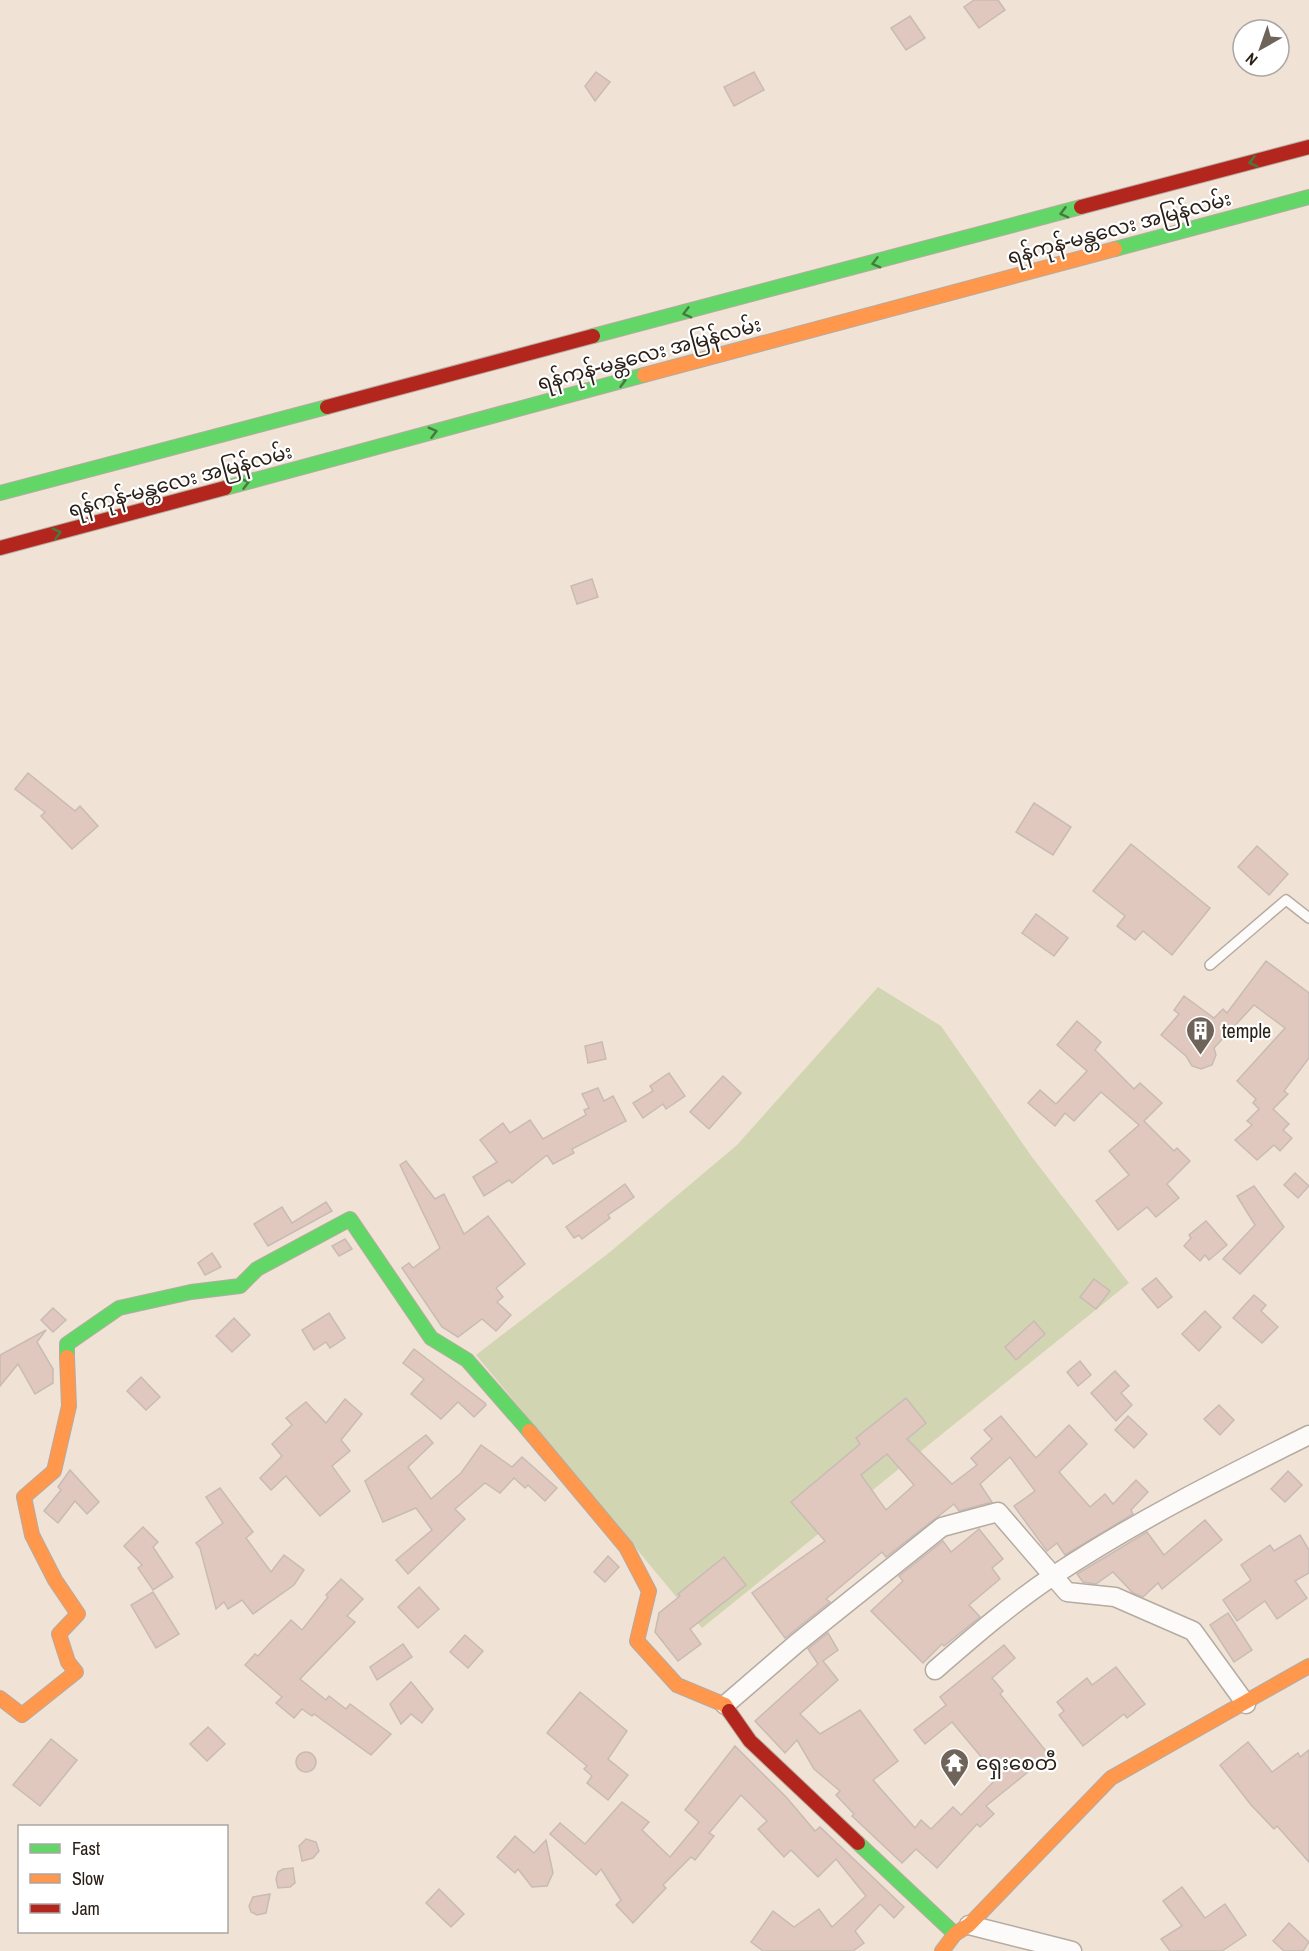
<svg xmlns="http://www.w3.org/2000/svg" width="1309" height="1951" viewBox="0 0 1309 1951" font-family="'Archivo Narrow','Noto Sans Myanmar',sans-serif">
<rect width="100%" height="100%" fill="#f0e3d6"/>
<!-- green -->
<path fill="#d2d5b1" d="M878,987L941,1026L1032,1157L1129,1283L702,1628L476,1355L610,1252L737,1145Z"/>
<!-- building -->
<g fill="#e1c8bf" stroke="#c8bbb4" stroke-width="1.5" fill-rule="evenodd">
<path d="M974,0H998L1005,10L979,28L964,7Z"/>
<path d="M910,16L925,38L906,50L891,28Z"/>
<path d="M596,72L610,82L595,101L585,86Z"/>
<path d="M754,72L764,90L734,106L724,87Z"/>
<path d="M592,579L598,597L577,604L571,586Z"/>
<path d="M28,773L75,811L80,806L98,826L72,849L41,816L45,812L15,789Z"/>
<path d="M1034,803L1071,827L1053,855L1016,832Z"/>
<path d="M1131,844L1210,908L1172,955L1143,931L1135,940L1117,926L1125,916L1093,891Z"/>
<path d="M1257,846L1288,874L1269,895L1238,867Z"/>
<path d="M1036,914L1068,938L1054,956L1022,933Z"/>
<path d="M1266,961L1309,993V1058L1284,1091L1288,1094L1273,1109L1289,1124L1283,1130L1292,1138L1280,1151L1274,1145L1257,1160L1235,1140L1252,1125L1247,1121L1259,1109L1253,1103L1256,1099L1237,1081L1285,1028L1254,1005L1214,1048L1216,1055L1212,1065L1201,1069L1192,1066L1186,1056L1161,1035L1179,1014L1174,1010L1184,996L1214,1018L1223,1009L1227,1013Z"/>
<path d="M1077,1021L1101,1042L1095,1050L1134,1089L1140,1083L1162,1103L1144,1121L1174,1151L1177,1148L1190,1161L1167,1184L1179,1198L1156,1217L1147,1207L1118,1230L1096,1201L1129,1175L1109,1151L1139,1125L1101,1092L1074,1121L1065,1113L1055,1126L1028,1103L1040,1090L1056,1104L1087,1071L1057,1045Z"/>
<path d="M602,1042L606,1059L588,1063L585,1046Z"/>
<path d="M669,1073L685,1096L666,1109L663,1104L643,1118L633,1103L653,1091L650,1086Z"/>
<path d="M723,1076L741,1093L709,1129L690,1112Z"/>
<path d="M598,1088L604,1101L613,1096L626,1121L572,1149L574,1153L553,1164L547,1155L512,1183L509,1180L484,1196L473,1177L497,1162L480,1140L503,1123L510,1133L530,1120L543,1139L586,1115L584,1110L589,1108L582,1094Z"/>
<path d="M406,1161L435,1199L444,1194L464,1234L488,1216L525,1264L496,1288L503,1297L497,1302L511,1315L496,1331L482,1319L458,1337L442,1327L402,1268L409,1263L413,1268L440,1248L400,1165Z"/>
<path d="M1295,1173L1309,1186L1298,1198L1284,1185Z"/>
<path d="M625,1184L634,1197L608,1215L610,1218L582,1239L579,1235L574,1238L566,1227Z"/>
<path d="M1254,1186L1284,1227L1240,1274L1223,1259L1255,1225L1237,1196Z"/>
<path d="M326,1202L332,1211L268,1246L254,1224L282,1207L292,1223Z"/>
<path d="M1206,1221L1227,1245L1209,1260L1205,1255L1200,1261L1184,1246L1191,1238L1189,1235Z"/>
<path d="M345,1239L352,1249L339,1256L332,1246Z"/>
<path d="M212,1253L221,1267L205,1275L198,1263Z"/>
<path d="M1156,1278L1172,1297L1158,1308L1142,1289Z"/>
<path d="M1094,1279L1110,1291L1096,1309L1080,1297Z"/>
<path d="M1254,1295L1266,1305L1261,1311L1278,1327L1262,1343L1233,1318Z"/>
<path d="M53,1308L66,1320L53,1332L41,1320Z"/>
<path d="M1205,1311L1221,1327L1199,1351L1182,1334Z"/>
<path d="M329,1313L345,1338L330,1348L326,1342L314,1350L302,1330Z"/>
<path d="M234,1318L250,1335L232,1352L216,1336Z"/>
<path d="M1034,1321L1045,1334L1016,1360L1005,1347Z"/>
<path d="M46,1330L37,1342L53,1369V1383L35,1394L18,1364L0,1386V1355Z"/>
<path d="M414,1349L485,1403L486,1405L474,1417L458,1402L441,1419L411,1394L424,1379L403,1363Z"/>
<path d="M1080,1361L1091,1375L1078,1386L1067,1372Z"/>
<path d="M1115,1371L1129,1386L1121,1393L1132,1405L1116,1421L1091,1393Z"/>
<path d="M141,1377L160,1397L146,1410L127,1391Z"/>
<path d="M906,1398L926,1423L907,1439L952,1484L977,1465L971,1458L992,1439L984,1430L1001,1416L1036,1458L1069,1425L1087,1444L1059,1472L1090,1507L1105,1494L1113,1504L1136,1480L1148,1492L1131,1510L1133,1514L1065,1555L1057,1543L1047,1551L1014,1506L1035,1491L1010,1457L980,1484L992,1502L959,1511L954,1504L886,1557L882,1552L826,1599L830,1602L785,1638L752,1593L825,1541L791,1502L860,1444L856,1438ZM887,1454L914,1485L886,1510L861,1475Z"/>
<path d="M345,1399L362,1414L341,1440L350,1451L332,1466L350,1491L320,1516L286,1476L271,1490L260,1478L282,1456L272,1444L292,1425L286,1418L306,1402L326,1423Z"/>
<path d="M1219,1405L1234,1420L1220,1435L1204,1419Z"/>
<path d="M1128,1416L1147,1434L1134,1448L1115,1430Z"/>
<path d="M426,1435L433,1443L408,1467L431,1499L461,1473L481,1445L512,1467L522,1457L557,1488L545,1501L528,1485L525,1488L514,1478L500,1493L485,1483L455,1509L465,1519L408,1574L396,1560L432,1530L416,1508L383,1522L365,1481Z"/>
<path d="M70,1470L99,1502L87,1514L75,1501L58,1523L44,1511L61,1490L58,1487Z"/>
<path d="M1288,1471L1302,1485L1285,1502L1271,1489Z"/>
<path d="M220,1488L253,1532L246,1538L271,1572L284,1555L304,1570L294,1585L253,1614L242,1600L228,1609L224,1602L216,1609L200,1548L196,1543L223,1523L206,1497Z"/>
<path d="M1205,1520L1222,1540L1162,1589L1158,1583L1143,1597L1133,1593L1113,1572L1096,1584L1083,1582L1077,1574L1147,1532L1164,1555Z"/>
<path d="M143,1527L158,1542L153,1547L173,1577L153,1590L138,1568L142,1565L124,1546Z"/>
<path d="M979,1529L1003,1559L992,1568L1000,1579L969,1605L980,1617L944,1646L942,1644L923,1663L871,1611L903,1581L899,1576L943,1541L951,1552Z"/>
<path d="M1300,1535L1309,1550V1573L1295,1581L1307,1598L1277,1619L1265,1601L1237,1621L1223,1600L1251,1580L1241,1565L1270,1545L1274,1551Z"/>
<path d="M608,1556L619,1567L605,1582L594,1572Z"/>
<path d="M724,1557L746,1585L690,1629L701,1644L678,1661L655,1632L659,1613L680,1596L678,1594Z"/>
<path d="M341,1579L363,1599L347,1616L355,1622L300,1679L326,1700L329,1696L346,1709L350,1704L391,1734L371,1755L314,1714L312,1716L302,1709L294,1718L276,1703L282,1697L245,1665L255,1654L258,1656L291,1620L302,1630L328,1597L326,1595Z"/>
<path d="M419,1587L439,1609L418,1628L398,1607Z"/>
<path d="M153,1592L179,1634L156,1648L131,1605Z"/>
<path d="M1228,1613L1252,1650L1234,1662L1210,1625Z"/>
<path d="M828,1633L838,1650L823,1661L838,1680L800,1714L820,1734L860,1710L898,1761L873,1780L915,1828L921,1820L931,1829L953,1807L961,1815L998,1777L952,1722L925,1744L914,1730L946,1705L940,1697L1004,1645L1015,1658L992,1678L1003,1691L1000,1694L1049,1755L986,1806L994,1814L980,1827L977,1824L937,1868L916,1849L902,1863L852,1816L854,1814L836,1795L840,1791L814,1769L797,1740L785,1753L755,1721L818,1664L808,1649Z"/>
<path d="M465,1635L483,1651L468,1668L450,1652Z"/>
<path d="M403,1644L412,1657L377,1680L370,1667Z"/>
<path d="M1116,1667L1145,1704L1127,1718L1124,1714L1083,1746L1059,1715L1064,1711L1057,1702L1087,1678L1092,1685Z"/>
<path d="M411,1682L433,1709L422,1723L411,1714L401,1724L390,1704Z"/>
<path d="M580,1692L627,1731L608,1759L628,1775L608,1800L587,1783L592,1776L584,1769L587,1766L547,1733Z"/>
<path d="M208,1727L225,1744L207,1761L190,1744Z"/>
<path d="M51,1739L77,1760L40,1806L13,1785Z"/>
<path d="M1248,1742L1272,1772L1298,1753L1300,1757L1309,1750V1862L1277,1826L1274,1829L1251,1805L1220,1765Z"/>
<path d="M735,1746L787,1798L815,1831L820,1827L904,1907L894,1918L880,1904L855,1931L864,1943L853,1951H763L751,1942L773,1911L794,1927L819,1909L832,1927L866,1896L836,1859L818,1877L791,1850L784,1857L758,1829L767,1821L741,1795L709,1833L714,1836L695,1860L691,1857L663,1885L666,1888L633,1923L616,1905L621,1900L601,1869L596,1875L550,1834L560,1823L585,1844L622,1802L649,1822L642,1830L670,1857L699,1822L685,1810Z"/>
<circle cx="306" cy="1762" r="10"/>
<path d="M515,1836L534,1853L546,1840L553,1873L547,1886L532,1887L518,1869L515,1873L497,1857Z"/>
<path d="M306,1839L316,1842L319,1851L313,1858L302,1861L299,1846Z"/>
<path d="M293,1868L295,1883L290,1887L278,1888L276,1879L278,1872L283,1869Z"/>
<path d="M1182,1887L1205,1918L1225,1904L1246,1935L1222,1951H1170L1161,1939L1182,1926L1163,1901Z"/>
<path d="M439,1889L464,1914L451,1927L426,1903Z"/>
<path d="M270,1894L266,1913L257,1915L251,1912L249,1906L253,1897Z"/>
<path d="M1289,1923L1309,1942L1303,1951H1284L1273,1941Z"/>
</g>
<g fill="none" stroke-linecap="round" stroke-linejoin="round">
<defs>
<path id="lane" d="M1210,965L1286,900L1309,918"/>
<g id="street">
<path d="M935,1670C973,1637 1011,1604 1053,1576C1134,1522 1222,1478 1309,1435"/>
<path d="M725,1705L797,1643L942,1527L998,1512L1067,1592L1115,1597L1193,1631L1246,1704"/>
<path d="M969,1925L1072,1951"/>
</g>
<g id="fast">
<path d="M1115,249L1309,197"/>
<path d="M593,336L1081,207"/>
<path d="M225,488L644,375"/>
<path d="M0,493L327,407"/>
<path d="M67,1357V1344L119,1308L191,1292L240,1286L257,1269L350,1219L431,1338L467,1360L529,1431"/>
<path d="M858,1843L955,1934"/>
</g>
<g id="slow">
<path d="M644,375L1115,249"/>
<path d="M529,1431L626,1547L649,1591L637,1641L677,1685L725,1705L729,1711"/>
<path d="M0,1698L22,1715L76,1672L68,1662L59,1634L78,1614L55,1580L32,1535L24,1497L54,1471L69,1406L67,1357"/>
<path d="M942,1951L955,1934L969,1925L1111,1778L1309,1666"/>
</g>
<g id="jam">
<path d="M1081,207L1309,147"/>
<path d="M327,407L593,336"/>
<path d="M0,548L225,488"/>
<path d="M729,1711L750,1741L858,1843"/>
</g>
</defs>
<!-- lane casing -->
<use href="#lane" stroke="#b5aba1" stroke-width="12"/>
<!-- street casing -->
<use href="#street" stroke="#b5aba1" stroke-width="21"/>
<!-- fast casing -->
<use href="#fast" stroke="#b5aba1" stroke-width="16"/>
<!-- slow casing -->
<use href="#slow" stroke="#b5aba1" stroke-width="16"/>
<!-- jam casing -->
<use href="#jam" stroke="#b5aba1" stroke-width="16"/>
<!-- lane -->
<use href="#lane" stroke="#fdfbf9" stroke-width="9"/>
<!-- street -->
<use href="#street" stroke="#fdfbf9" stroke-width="18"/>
<!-- fast -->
<use href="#fast" stroke="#63d668" stroke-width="14"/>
<!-- slow -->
<use href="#slow" stroke="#ff974d" stroke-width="14"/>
<!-- jam -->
<use href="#jam" stroke="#b3261e" stroke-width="14"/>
</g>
<!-- one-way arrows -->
<defs><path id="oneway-chevron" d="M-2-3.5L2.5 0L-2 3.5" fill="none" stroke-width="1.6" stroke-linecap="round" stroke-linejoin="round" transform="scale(1.5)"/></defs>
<g stroke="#467b40">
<use href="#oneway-chevron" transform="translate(1253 162) rotate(165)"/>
<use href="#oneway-chevron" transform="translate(1064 213) rotate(165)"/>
<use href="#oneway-chevron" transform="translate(876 263) rotate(165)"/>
<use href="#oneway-chevron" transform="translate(687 313) rotate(165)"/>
<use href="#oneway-chevron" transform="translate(622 381) rotate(-15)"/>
<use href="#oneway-chevron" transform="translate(433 432) rotate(-15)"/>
<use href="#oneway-chevron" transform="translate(245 483) rotate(-15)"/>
<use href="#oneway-chevron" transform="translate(57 533) rotate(-15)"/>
</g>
<!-- icons -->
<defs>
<symbol id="building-pin" viewBox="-11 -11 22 30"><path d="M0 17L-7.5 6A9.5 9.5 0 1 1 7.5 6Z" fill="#6f645a" stroke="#fff"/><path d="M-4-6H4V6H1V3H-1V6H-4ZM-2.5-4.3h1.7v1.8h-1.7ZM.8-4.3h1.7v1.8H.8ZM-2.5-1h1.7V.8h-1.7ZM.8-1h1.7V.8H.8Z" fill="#fff"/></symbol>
<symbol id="temple-pin" viewBox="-11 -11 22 30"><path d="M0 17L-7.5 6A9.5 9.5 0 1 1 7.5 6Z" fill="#6f645a" stroke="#fff"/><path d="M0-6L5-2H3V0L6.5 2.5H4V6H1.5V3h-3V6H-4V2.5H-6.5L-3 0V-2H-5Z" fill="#fff"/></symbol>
</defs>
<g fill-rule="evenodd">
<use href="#building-pin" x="1184" y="1014" width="33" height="45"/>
<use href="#temple-pin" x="938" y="1746" width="33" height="45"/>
</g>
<g text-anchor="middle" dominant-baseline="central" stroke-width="4.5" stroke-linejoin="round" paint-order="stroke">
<!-- street labels -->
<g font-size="20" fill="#2a2018" stroke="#fff">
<text transform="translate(1119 227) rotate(-15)">ရန်ကုန်-မန္တလေး အမြန်လမ်း</text>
<text transform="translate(649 353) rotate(-15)">ရန်ကုန်-မန္တလေး အမြန်လမ်း</text>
<text transform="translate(180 480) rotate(-15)">ရန်ကုန်-မန္တလေး အမြန်လမ်း</text>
</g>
<!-- poi labels -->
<g font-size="20" fill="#2a2018" stroke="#fff" text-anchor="start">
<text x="1222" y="1030">temple</text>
<text x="976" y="1762">ရှေးစေတီ</text>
</g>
</g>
<!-- legend -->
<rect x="18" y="1825" width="210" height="108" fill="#ffffff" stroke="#aaa6a3" stroke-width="1.5"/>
<rect x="30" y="1844" width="30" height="9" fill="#63d668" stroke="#aaa6a3" stroke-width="1.5"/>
<text x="72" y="1855" font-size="18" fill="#2a2018">Fast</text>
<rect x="30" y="1874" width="30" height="9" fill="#ff974d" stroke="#aaa6a3" stroke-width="1.5"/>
<text x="72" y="1885" font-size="18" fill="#2a2018">Slow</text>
<rect x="30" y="1904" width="30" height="9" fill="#b3261e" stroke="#aaa6a3" stroke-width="1.5"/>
<text x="72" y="1915" font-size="18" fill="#2a2018">Jam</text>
<!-- north arrow -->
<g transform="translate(1261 48) rotate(220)"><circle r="28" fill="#ffffff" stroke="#aaa6a3" stroke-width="1.5"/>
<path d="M0-4.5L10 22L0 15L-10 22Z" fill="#6f645a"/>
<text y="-9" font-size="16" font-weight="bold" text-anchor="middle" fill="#2a2018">N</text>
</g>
</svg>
